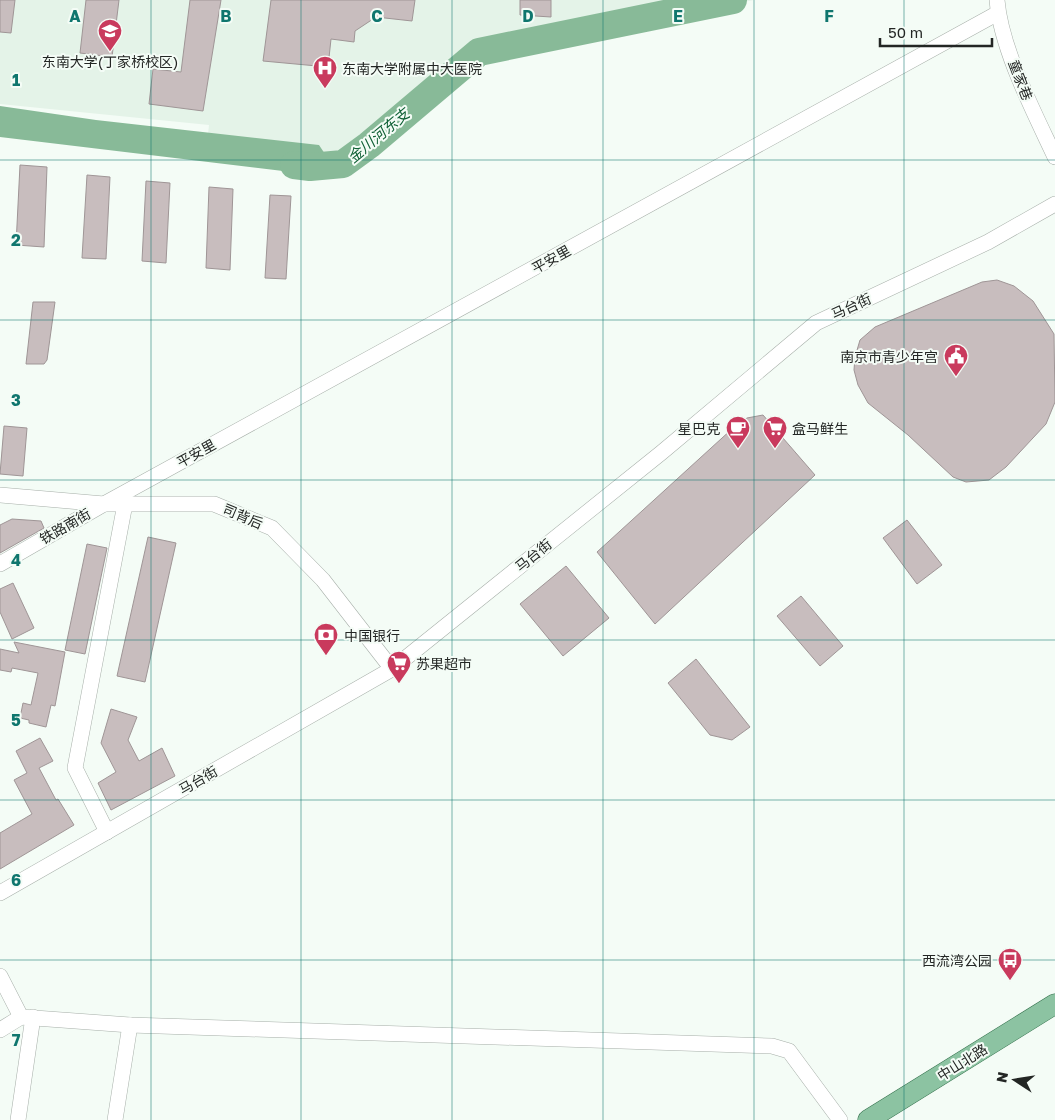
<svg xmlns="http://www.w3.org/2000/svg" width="1055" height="1120" viewBox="0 0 1055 1120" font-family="'Golos Text','Noto Sans SC',sans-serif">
<rect width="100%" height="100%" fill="#f4fcf6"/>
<!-- built -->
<path fill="#e4f3e8" d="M0,0H754L479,52L369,145L343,164L310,167L206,153L209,125L0,104Z"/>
<!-- water -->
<path fill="#88ba98" d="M0,106L96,120L319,145L341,178L0,137Z"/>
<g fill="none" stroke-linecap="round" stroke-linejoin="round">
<!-- river -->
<path stroke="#88ba98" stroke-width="28" d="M294,165L310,167L343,164L369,145L479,52L733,0"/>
</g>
<!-- building -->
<g fill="#c8bdbe" stroke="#9f9596">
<path d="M0,0H15L11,33L0,32Z"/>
<path d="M86,0H119L112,57L80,53Z"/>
<path d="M190,0H221L203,111L149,104L153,69L181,72Z"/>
<path d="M271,0H415L412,21L376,17L355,31L354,42L331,39L328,67L263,61Z"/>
<path d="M520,0H551V17L520,15Z"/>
<path d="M20,165L47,167L44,247L16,245Z"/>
<path d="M87,175L110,177L106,259L82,258Z"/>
<path d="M146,181L170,183L166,263L142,261Z"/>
<path d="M209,187L233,189L230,270L206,268Z"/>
<path d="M270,195L291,196L286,279L265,278Z"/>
<path d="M997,280L1014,286L1033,301L1054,334L1055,402L1046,424L1006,467L989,480L966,482L953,477L908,435L868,403L858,385L854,370L855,357L860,340L875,327L982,282Z"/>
<path d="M33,302H55L47,360L44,364H26Z"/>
<path d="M763,415L815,475L655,624L597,552L733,428L747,418Z"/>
<path d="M4,426L27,428L23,476L0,474Z"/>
<path d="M12,519L41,521L44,528L0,553V525Z"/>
<path d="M907,520L942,565L917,584L883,538Z"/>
<path d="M148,537L176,543L145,682L117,676Z"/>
<path d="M87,544L107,548L85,654L65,650Z"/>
<path d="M566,566L609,618L563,656L520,604Z"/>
<path d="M13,583L34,628L12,639L0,612V589Z"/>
<path d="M801,596L843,646L820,666L777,616Z"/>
<path d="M14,642L65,652L55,706L51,705L46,727L29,723V720L20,718L23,703L31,705L38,673L12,668L11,672L0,670V649L19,653Z"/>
<path d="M696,659L750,727L732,740L710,735L668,683Z"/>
<path d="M111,709L137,717L128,740L139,761L162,748L175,776L111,810L98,783L116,772L101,743Z"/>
<path d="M40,738L53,761L39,768L56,800L58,799L74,825L0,869V833L32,814L14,780L27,773L16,751Z"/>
</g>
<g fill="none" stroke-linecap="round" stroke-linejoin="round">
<defs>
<g id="minor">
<path d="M997,0C1001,49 1034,112 1055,157"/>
<path d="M0,495L104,504H214L272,528L323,580L392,669"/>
<path d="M0,564L104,504L998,13"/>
<path d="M107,832L75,768L125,504"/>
<path d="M0,893L392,669L661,453L816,323L988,242L1055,204"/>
<path d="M0,976L21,1017L130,1025"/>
<path d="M0,1030L21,1017"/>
<path d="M18,1120L33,1017"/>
<path d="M115,1120L130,1025L772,1046L789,1051L840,1120"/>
</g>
<path id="major" d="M868,1120L1055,1004"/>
</defs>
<!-- minor casing -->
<use href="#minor" stroke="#a7afa9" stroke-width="16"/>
<!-- major casing -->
<use href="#major" stroke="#36724e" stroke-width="21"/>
<!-- minor -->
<use href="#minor" stroke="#fff" stroke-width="15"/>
<!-- major -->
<use href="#major" stroke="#8cc3a2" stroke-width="20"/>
</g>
<!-- grid -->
<path fill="none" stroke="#0f766e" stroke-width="1" stroke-opacity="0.55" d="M151,0V1120M301,0V1120M452,0V1120M603,0V1120M754,0V1120M904,0V1120M0,160H1055M0,320H1055M0,480H1055M0,640H1055M0,800H1055M0,960H1055"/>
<!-- icons -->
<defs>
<symbol id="university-pin" viewBox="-11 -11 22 30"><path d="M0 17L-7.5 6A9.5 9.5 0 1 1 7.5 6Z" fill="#c93a5d" stroke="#f4fcf6"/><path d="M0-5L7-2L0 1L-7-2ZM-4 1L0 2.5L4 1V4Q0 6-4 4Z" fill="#fff"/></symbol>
<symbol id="hospital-pin" viewBox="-11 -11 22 30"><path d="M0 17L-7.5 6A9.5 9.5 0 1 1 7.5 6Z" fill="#c93a5d" stroke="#f4fcf6"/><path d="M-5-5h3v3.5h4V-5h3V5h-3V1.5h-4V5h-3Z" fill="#fff"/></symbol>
<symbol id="civic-pin" viewBox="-11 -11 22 30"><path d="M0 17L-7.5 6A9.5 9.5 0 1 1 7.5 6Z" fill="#c93a5d" stroke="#f4fcf6"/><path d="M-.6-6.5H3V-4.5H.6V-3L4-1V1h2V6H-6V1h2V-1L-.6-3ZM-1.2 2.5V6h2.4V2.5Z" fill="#fff"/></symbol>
<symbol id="cafe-pin" viewBox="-11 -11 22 30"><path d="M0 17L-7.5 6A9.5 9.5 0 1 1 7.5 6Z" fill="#c93a5d" stroke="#f4fcf6"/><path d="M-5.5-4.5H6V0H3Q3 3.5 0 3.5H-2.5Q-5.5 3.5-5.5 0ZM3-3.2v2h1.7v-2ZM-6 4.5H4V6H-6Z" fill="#fff"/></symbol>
<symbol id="supermarket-pin" viewBox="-11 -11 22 30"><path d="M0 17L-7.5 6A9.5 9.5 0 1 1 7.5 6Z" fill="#c93a5d" stroke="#f4fcf6"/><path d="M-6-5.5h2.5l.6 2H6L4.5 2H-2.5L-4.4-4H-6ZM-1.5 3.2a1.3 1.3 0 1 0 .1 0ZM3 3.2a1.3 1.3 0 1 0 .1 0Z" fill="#fff"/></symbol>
<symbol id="bank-pin" viewBox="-11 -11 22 30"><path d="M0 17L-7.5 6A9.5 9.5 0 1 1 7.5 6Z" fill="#c93a5d" stroke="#f4fcf6"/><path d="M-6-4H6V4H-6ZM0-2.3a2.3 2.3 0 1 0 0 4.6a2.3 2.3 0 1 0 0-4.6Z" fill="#fff"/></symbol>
<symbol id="bus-pin" viewBox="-11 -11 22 30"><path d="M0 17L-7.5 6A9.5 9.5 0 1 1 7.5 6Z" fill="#c93a5d" stroke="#f4fcf6"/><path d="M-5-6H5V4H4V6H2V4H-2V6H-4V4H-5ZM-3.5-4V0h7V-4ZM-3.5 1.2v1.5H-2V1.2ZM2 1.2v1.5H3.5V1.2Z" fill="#fff"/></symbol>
</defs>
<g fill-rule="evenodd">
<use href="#university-pin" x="96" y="17" width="28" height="38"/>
<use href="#hospital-pin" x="311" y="54" width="28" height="38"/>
<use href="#civic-pin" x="942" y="342" width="28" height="38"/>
<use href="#cafe-pin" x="724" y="414" width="28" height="38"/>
<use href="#supermarket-pin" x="761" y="414" width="28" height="38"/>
<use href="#bank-pin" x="312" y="621" width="28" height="38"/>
<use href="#supermarket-pin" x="385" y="649" width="28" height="38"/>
<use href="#bus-pin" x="996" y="946" width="28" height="38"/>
</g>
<g text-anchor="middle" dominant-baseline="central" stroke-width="4" stroke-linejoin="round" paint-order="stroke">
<!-- poi labels -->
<g font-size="14" fill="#232624" stroke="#f4fcf6" text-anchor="start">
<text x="110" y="61" text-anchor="middle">东南大学(丁家桥校区)</text>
<text x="342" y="68">东南大学附属中大医院</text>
<text x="938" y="356" text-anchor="end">南京市青少年宫</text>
<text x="720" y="428" text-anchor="end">星巴克</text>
<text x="792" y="428">盒马鲜生</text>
<text x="344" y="635">中国银行</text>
<text x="416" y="663">苏果超市</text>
<text x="992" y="960" text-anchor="end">西流湾公园</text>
</g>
<!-- street labels -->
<g font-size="14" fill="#232624" stroke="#f4fcf6">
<text transform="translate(1021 80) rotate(69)">童家巷</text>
<text transform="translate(551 259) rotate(-29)">平安里</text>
<text transform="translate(851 306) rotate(-25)">马台街</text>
<text transform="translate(196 453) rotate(-29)">平安里</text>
<text transform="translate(243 516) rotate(23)">司背后</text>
<text transform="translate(65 526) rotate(-30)">铁路南街</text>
<text transform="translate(533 555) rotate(-39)">马台街</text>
<text transform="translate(198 780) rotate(-30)">马台街</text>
<text transform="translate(962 1062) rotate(-32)">中山北路</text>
</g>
<!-- water labels -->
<g font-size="15" font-style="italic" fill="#0f6035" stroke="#f4fcf6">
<text transform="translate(378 135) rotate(-40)">金川河东支</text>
</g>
</g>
<g font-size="16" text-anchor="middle" font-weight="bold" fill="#0f766e" stroke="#f4fcf6" stroke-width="4" stroke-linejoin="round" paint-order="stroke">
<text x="75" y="22">A</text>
<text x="226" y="22">B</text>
<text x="377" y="22">C</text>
<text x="528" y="22">D</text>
<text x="678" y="22">E</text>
<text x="829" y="22">F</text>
<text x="16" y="86">1</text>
<text x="16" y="246">2</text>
<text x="16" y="406">3</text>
<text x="16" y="566">4</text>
<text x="16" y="726">5</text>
<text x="16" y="886">6</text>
<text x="16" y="1046">7</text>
</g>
<!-- north arrow -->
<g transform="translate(1015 1080) rotate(282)" stroke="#f4fcf6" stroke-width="4" paint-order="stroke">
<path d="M0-4L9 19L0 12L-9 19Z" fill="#232624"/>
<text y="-8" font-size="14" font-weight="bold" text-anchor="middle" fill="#232624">N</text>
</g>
<!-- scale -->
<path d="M880 38v8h112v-8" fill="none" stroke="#232624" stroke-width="2.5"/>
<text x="888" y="38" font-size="15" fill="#232624" stroke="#f4fcf6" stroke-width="4" paint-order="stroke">50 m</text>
</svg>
